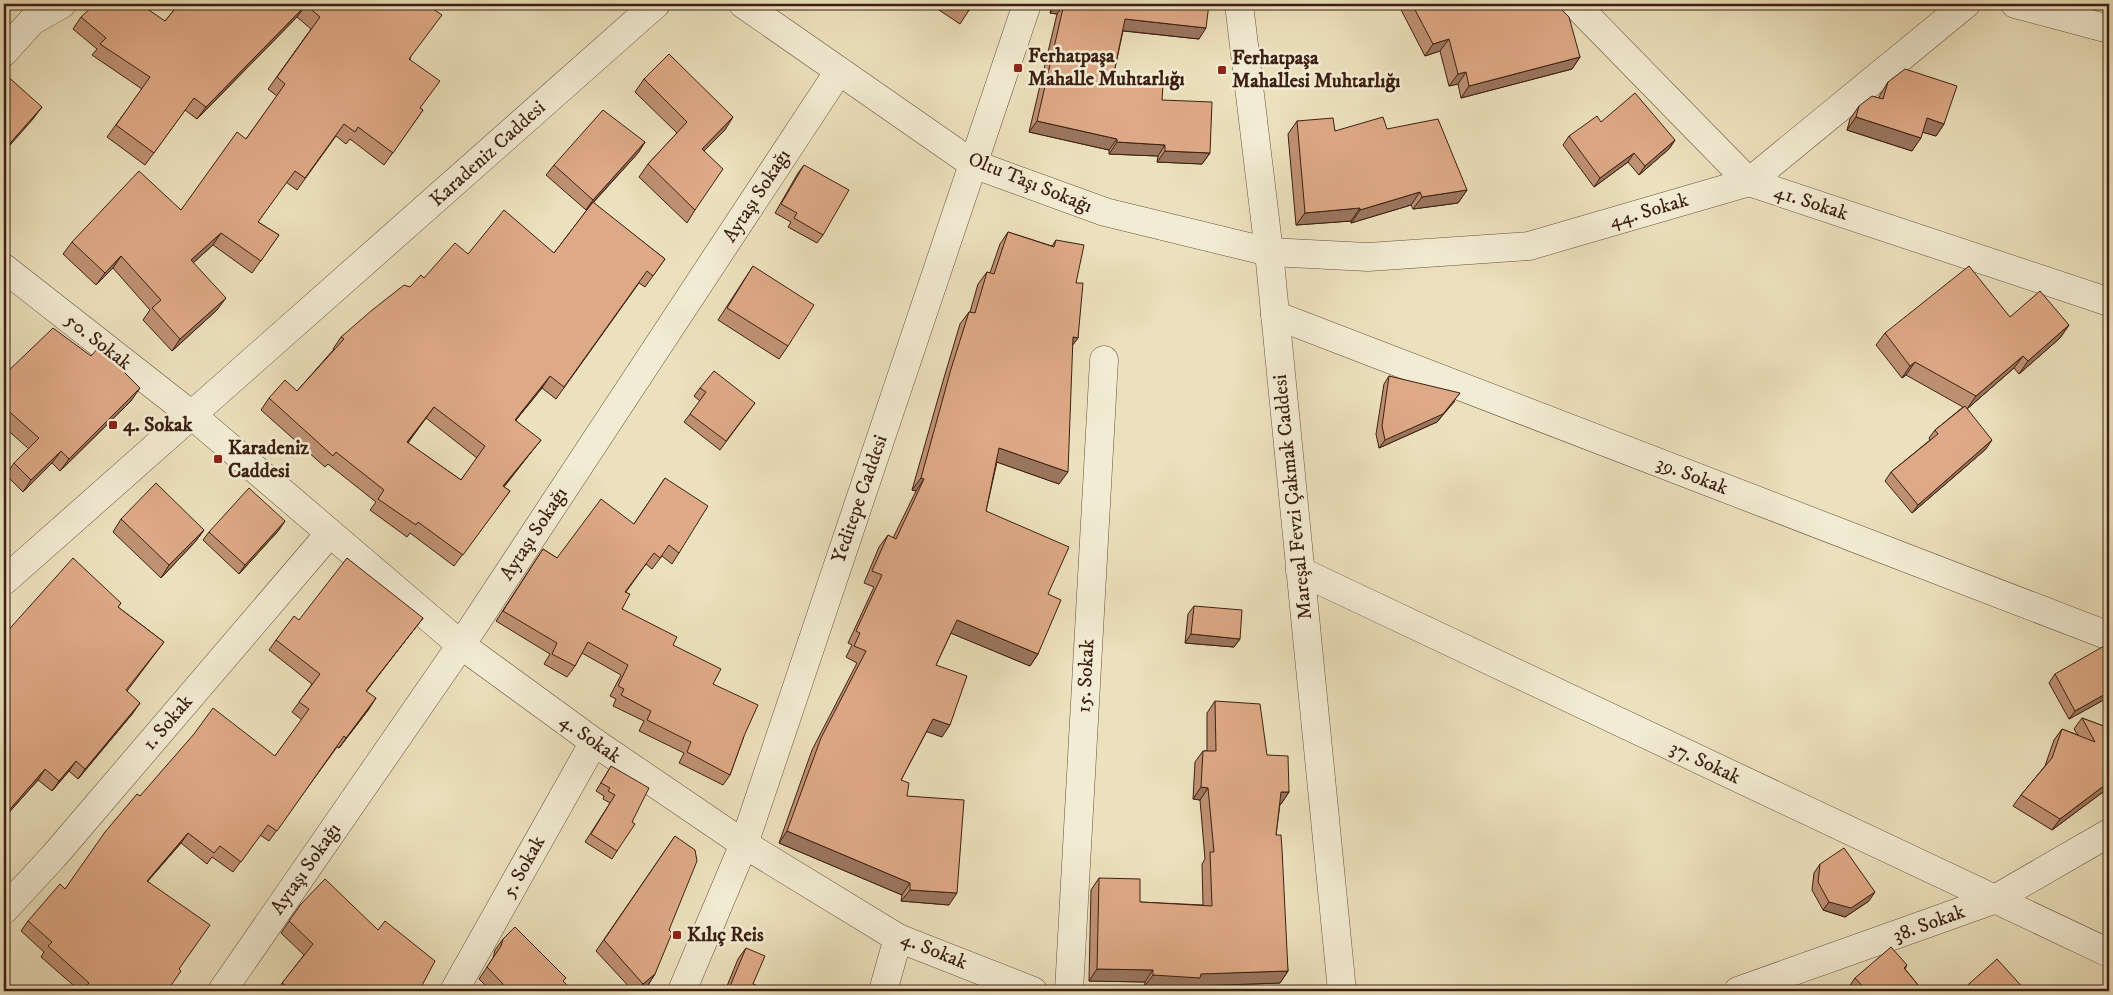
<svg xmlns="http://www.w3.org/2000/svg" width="2113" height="995" viewBox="0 0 2113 995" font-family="'IM FELL DW Pica',serif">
<rect width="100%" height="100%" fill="#ece1bd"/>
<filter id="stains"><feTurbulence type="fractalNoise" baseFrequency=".004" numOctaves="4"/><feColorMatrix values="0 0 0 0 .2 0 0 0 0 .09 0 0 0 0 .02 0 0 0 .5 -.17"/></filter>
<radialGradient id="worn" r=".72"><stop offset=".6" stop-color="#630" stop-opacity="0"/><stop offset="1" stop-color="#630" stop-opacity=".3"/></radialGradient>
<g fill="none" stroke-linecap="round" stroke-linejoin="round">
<defs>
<g id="minor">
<path d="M743,4L973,164L1105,212L1269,252L1368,257L1529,246L1749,182L1966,4"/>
<path d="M1575,4L1749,182L2109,302"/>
<path d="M2015,4L2109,29"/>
<path d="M4,52L32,21L62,4"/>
<path d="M4,268L193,416L461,645L594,742L744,844L898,938L1033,991"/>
<path d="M1275,315L2109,636"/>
<path d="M1300,571L2109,953"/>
<path d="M4,910L54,856L330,533"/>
<path d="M222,991L461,645L839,71"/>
<path d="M454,991L594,742"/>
<path d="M883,991L898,938"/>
<path d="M1069,991L1104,360"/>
<path d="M1738,991L1993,900L2109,833"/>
</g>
<g id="tertiary">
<path d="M1239,4L1269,252L1342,991"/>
<path d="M4,581L656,4"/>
<path d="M682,991L744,844L1027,4"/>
</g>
</defs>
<!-- minor casing -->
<use href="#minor" stroke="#68503d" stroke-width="29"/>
<!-- tertiary casing -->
<use href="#tertiary" stroke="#68503d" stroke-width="29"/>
<!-- minor -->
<use href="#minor" stroke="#f3ecd4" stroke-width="28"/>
<!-- tertiary -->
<use href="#tertiary" stroke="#f3ecd4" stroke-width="28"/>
</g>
<!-- wall -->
<g fill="#bf9173" stroke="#3c1f12" fill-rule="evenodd">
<path d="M179,4H426L410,59L420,108L423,110L384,165L350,139L346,144L336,136L297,190L286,182L258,222L279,235L252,273L213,245L193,263L217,310L172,351L143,320L150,310L113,268L96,285L63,254L72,242L181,210L246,139L277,96L268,89L311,29L297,17L197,119L185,110L145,165L107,137L142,89L92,55L97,49L73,29L81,17L165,21Z"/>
<path d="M930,4H973L960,24Z"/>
<path d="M1052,4H1209L1199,39L1123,31L1112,82L1162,100L1210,153L1202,164L1157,162L1158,156L1109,154V150L1029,132L1057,14L1050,13Z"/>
<path d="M1398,4H1556L1580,57L1572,69L1461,98L1458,84L1449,86L1440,51L1425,56Z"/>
<path d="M644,79L725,130L704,151L695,210L687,223L639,177L648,164L677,133L635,92Z"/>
<path d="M1888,82L1944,124L1936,136L1923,132L1912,151L1847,130L1850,119L1859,106L1879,98L1880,95Z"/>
<path d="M1297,121L1335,131L1387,129L1467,190L1458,203L1413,209L1411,205L1351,223V221L1296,225L1288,134Z"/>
<path d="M1601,122L1675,140L1669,149L1639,175L1628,162L1594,187L1563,145L1569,136Z"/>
<path d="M645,142L638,153L593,203L665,259L645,287L639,283L556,399L542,388L516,420L532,451L504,487L510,491L454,566L410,533L407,537L370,510L376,502L328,464L325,467L261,410L269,398L297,391L334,349H333L341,337L424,278L468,254L554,253L590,206L586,210L546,175L554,165ZM426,418L477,458L461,480L408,443Z"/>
<path d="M804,165L823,235L817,243L788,227L791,222L775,213L798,173Z"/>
<path d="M1008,232L1052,246L1056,240L1076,283L1078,338L1072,345L1059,484L997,462L986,511L1048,594L1038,654L1030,666L951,633L936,665L942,737L927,731L901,780L949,905L901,901L902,895L779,843L812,750L857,663L846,657L852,645L848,643L874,587L864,583L879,547L888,535L893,538L916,491L912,490L943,381L960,324L969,312H970L978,284L987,272L990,273L1000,244Z"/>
<path d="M753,266L788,346L779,359L718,320Z"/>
<path d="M2010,317L2069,325L2060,338L2019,374L2014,368L1967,409L1986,449L1912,513L1885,481L1891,472L1930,440L1929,438L1935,430L1963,407L1906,375L1902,378L1876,345L1885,333Z"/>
<path d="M4,375L131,401L60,471L52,463L23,492L6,475L14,463L29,449L4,427Z"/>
<path d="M1389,376L1455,401L1437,422L1379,448L1376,434L1384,384Z"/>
<path d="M700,388L755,403L720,450L684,422L700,401L694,396Z"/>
<path d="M665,478L679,553L672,564L662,556L652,569L646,564L626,592L622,609L673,645L713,684L744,736L730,775L723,785L679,763L684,753L639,731L644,721L613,706L616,699L610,696L621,675L582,653L575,666L567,677L544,664L550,654L496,621L543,549L557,558L634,524Z"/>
<path d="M121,519L204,530L195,542L161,578L113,532Z"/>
<path d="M279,530L239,574L203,540L209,532Z"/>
<path d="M121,603L118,607L164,642L127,691L133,713L78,779L69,771L52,791L38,780L4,818V635Z"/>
<path d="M1194,606L1240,639L1234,647L1185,643L1188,614Z"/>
<path d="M423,618L366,691L369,709L339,748L337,747L269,841L260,835L233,872L212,857L207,864L181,843L148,881L179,969L167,991H80L41,957L44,952L21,931L28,921L65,889L140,796L275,756L302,720L292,712L312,684L269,650L276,640L299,620Z"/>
<path d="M2055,674L2109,697L2069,719L2049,683Z"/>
<path d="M1215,701L1267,755L1289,792L1281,804H1280L1276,835L1288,971L1280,983L1194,986L1192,989L1144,987L1145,982L1089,981L1091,890L1099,878L1140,902L1203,905L1202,864L1205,859L1200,800L1193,799L1195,762L1203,751H1207V713Z"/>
<path d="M2082,718L2109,728V786L2107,789L2052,830L2013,806L2021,795L2045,766L2054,740L2062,729L2078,735L2074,729Z"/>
<path d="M611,766L632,822L617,851L612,859L585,842L610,803L603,799L604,796L596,791Z"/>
<path d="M675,836L669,930L655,974L648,985L640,991H633L596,951Z"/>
<path d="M1820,864L1869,901L1845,917L1823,910L1812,890L1814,873Z"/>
<path d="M301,904L419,991H276L304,955L281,933Z"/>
<path d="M503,939L566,978L563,981L573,991H491L479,979L493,958L495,950Z"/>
<path d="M746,948L753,984L768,991H725L738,959Z"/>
<path d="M1907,965L1905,969L1923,991H1846L1855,978Z"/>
</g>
<!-- shaded-wall -->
<g fill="#9b765e" stroke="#3c1f12">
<path d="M1057,4H1064L1057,14L1050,13Z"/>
<path d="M306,5L297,17L197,119L206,107Z"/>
<path d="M1125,19L1206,28L1199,39L1117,30Z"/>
<path d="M1449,39L1440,51L1425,56L1433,44Z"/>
<path d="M1580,57L1572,69L1461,98L1469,86Z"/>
<path d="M1466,72L1458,84L1449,86L1458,74Z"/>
<path d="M42,107L33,119L4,152V150Z"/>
<path d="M733,117L725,130L693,162L702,149Z"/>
<path d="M1856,117L1921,138L1912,151L1847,130Z"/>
<path d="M1927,118L1944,124L1936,136L1918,131Z"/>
<path d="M1037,121L1117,139L1109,150L1029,132Z"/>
<path d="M1675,140L1669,149L1639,175L1645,166Z"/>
<path d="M645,142L638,153L586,210L593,200Z"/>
<path d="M1117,142L1165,145L1158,156L1109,154Z"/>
<path d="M1165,151L1210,153L1202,164L1157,162Z"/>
<path d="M1634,153L1628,162L1594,187L1600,178Z"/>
<path d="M1467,190L1458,203L1413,209L1422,197Z"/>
<path d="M1420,192L1411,205L1351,223L1360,210Z"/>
<path d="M1360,208L1351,221L1296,225L1305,213Z"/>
<path d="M221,233L213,245L183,272L191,260Z"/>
<path d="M121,256L113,268L96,285L105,273Z"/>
<path d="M226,298L217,310L172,351L180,339Z"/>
<path d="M2069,325L2060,338L2019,374L2028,361Z"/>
<path d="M1073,337L1078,338L1069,350Z"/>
<path d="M2023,356L2014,368L1967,409L1976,396Z"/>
<path d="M1915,362L1906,375L1902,378L1910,366Z"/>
<path d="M550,376L542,388L507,431L515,420Z"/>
<path d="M140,388L131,401L60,471L69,459Z"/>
<path d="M1460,393L1437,422L1379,448L1385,440Z"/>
<path d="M434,407L426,418L399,454L407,442Z"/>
<path d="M541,440L532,451L495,498L503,486Z"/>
<path d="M1992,440L1986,449L1912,513L1918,505Z"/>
<path d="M999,448L1068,472L1059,484L991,460Z"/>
<path d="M61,451L52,463L23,492L31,480Z"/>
<path d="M921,478L924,479L916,491L912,490Z"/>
<path d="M285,521L279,530L239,574L245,565Z"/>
<path d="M204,530L195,542L161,578L169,565Z"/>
<path d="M423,618L415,628L359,701L366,691Z"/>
<path d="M957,620L1038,654L1030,666L948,632Z"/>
<path d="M1191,634L1240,639L1234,647L1185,643Z"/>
<path d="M2109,692V697L2069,719L2075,711Z"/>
<path d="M376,698L369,709L339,748L346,738Z"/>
<path d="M140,703L133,713L78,779L85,769Z"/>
<path d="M933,719L950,725L942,737L925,731Z"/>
<path d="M76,761L69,771L52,791L59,781Z"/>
<path d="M45,769L38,780L4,818V816Z"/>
<path d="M2109,782V786L2107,789L2052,830L2060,819Z"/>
<path d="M1201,787L1208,788L1200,800L1193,799Z"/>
<path d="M1281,792H1289L1281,804L1273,803Z"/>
<path d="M787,831L910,883L902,895L779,843Z"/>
<path d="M188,833L181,843L139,891L147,881Z"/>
<path d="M910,890L957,893L949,905L901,901Z"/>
<path d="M1875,892L1869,901L1845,917L1823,910L1829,902Z"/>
<path d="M1097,969L1153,970L1145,982L1089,981Z"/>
<path d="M1288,971L1280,983L1194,986L1192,989L1144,987L1153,975Z"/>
<path d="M655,974L648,985L640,991H638L643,984Z"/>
</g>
<!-- building -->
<g fill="#dea986" stroke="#3c1f12" fill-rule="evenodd">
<path d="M95,4H140L165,21L179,4H426L442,15L409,59L440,81L420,108L423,110L393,153L358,127L355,132L344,124L305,178L295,171L258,222L279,235L261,261L221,233L191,260L226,298L180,339L152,308L161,300L121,256L105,273L72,242L139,171L181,210L237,132L246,139L285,84L277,77L320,17L306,5L206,107L194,98L154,153L116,125L150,77L100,44L106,38L81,17Z"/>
<path d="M958,4H973L969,11Z"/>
<path d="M1064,4H1209L1206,28L1125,19L1112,82L1163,84L1162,100L1212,102L1210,153L1165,151V145L1117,142V139L1037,121Z"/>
<path d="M1412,4H1556L1569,17L1580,57L1469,86L1466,72L1458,74L1449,39L1433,44Z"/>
<path d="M669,54L733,117L702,149L723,169L695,210L648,164L687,122L644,79Z"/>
<path d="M1905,69L1957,86L1944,124L1927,118L1921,138L1856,117L1859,106L1872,96L1883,99L1888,82Z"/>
<path d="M5,74L42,107L4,150V75Z"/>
<path d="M1635,93L1675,140L1645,166L1634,153L1600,178L1569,136L1597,116L1601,122Z"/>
<path d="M603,110L645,142L593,200L554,165Z"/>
<path d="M1383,117L1387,129L1438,119L1467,190L1422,197L1420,192L1360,210V208L1305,213L1297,121L1333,118L1335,131Z"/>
<path d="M804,165L849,190L823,235L794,218L797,213L781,204Z"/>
<path d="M593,202L665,259L653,276L647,271L564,387L550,376L515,420L541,440L503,486L510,491L463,555L418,522L416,525L378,499L384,490L336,452L333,456L269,398L285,380L297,391L344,339L341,337L371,311L404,285L410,287L421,275L424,278L455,243L468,254L504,210L554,253ZM434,407L485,446L461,480L407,442Z"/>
<path d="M1008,232L1054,247L1056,240L1084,245L1076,283H1083L1078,338L1073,337L1068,472L999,448L986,511L1069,547L1048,594L1061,600L1038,654L957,620L936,665L967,676L950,725L933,719L901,780L909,783L907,796L964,800L957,893L910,890V883L787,831L821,738L866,651L854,646L860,633L856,631L882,575L872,571L888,535L896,539L924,479L921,478L951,369L969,312L975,313L987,272L994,274Z"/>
<path d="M753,266L814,305L788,346L727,308Z"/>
<path d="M1969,266L2010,317L2040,291L2069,325L2028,361L2023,356L1976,396L1915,362L1910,366L1885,333Z"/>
<path d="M53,328L91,356L99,347L140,388L69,459L61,451L31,480L14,463L39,438L4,407V375Z"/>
<path d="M714,371L755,403L726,441L690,414L706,392L700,388Z"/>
<path d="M1389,376L1460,393L1443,414L1385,440L1382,426Z"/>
<path d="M1965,406L1992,440L1918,505L1891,472L1938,434L1935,430Z"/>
<path d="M665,478L708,506L679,553L669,545L660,558L654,553L625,592L630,594L622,609L677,637L673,645L721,669L713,684L758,705L744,736L730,775L687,752L691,742L647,720L651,711L621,695L624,689L618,686L628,665L588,642L575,666L552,654L557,643L503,611L543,549L557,558L601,499L634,524Z"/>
<path d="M156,483L204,530L169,565L121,519Z"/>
<path d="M249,488L285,521L245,565L209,532Z"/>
<path d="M73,558L121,603L118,607L164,642L126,690L140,703L85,769L76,761L59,781L45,769L4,816V635Z"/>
<path d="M347,558L423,618L366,691L376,698L346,738L344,736L277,831L268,825L241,862L220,846L214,853L188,833L147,881L210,925L179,969L181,971L167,991H82L89,983L48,946L52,942L28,921L60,884L65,889L105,832L137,794L140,796L194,734L213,708L275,756L309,709L299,702L320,674L276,640L294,616L299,620Z"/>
<path d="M1194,606L1242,610L1240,639L1191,634Z"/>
<path d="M2104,646L2109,655V692L2075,711L2055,674Z"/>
<path d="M1215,701L1260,704L1267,755L1288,756L1289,792H1281L1276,835H1281L1282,849L1288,971L1201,974L1200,978L1153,975V970L1097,969L1099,878L1140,879V902L1212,906L1210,852H1214L1208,788L1201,787L1203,751H1216Z"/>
<path d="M2082,718L2109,728V782L2060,819L2021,795L2052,758L2062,729L2095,742Z"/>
<path d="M611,766L649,788L632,822L635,824L617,851L591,834L615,795L608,791L610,788L601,783Z"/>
<path d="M675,836L695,850L697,861L669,930L672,933L655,974L643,984L604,940Z"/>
<path d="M1844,848L1875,892L1851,908L1829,902L1818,882L1820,864Z"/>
<path d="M325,879L378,930L385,921L435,961L419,991H284L288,987L282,983L313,944L289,921L301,904Z"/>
<path d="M515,927L566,978L563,981L573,991H496L503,984L487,967L501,946L503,939Z"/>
<path d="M1891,947L1907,965L1904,968L1923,991H1867L1855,978Z"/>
<path d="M746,948L765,956L753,984L768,991H728Z"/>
<path d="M1997,959L2026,991H1961Z"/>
</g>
<!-- markers -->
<g fill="#8f2418" stroke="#f3ecd4" stroke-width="2">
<rect x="1013" y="63" width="10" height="10" rx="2.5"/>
<rect x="1217" y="65" width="10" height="10" rx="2.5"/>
<rect x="108" y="420" width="10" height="10" rx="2.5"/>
<rect x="213" y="454" width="10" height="10" rx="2.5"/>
<rect x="672" y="930" width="10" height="10" rx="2.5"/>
</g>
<g text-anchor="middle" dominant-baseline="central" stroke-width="5" stroke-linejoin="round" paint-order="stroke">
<!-- poi labels -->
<g font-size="20" font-weight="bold" fill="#3c1f12" stroke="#f3ecd4" text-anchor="start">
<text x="1028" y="56">Ferhatpaşa<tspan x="1028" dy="23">Mahalle Muhtarlığı</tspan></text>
<text x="1232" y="58">Ferhatpaşa<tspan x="1232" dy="23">Mahallesi Muhtarlığı</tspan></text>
<text x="123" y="425">4. Sokak</text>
<text x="228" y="448">Karadeniz<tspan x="228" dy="23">Caddesi</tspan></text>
<text x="687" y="935">Kılıç Reis</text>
</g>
<!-- street labels -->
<g font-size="20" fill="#3c1f12" stroke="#f3ecd4">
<text transform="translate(488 154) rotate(-42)">Karadeniz Caddesi</text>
<text transform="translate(1030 183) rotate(22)">Oltu Taşı Sokağı</text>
<text transform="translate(757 196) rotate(-57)">Aytaşı Sokağı</text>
<text transform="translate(1811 203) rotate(18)">41. Sokak</text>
<text transform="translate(1649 211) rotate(-16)">44. Sokak</text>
<text transform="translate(98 342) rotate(38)">50. Sokak</text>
<text transform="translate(1692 476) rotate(21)">39. Sokak</text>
<text transform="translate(1293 497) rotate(-96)">Mareşal Fevzi Çakmak Caddesi</text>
<text transform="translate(860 499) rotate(-71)">Yeditepe Caddesi</text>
<text transform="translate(534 534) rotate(-57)">Aytaşı Sokağı</text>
<text transform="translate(1086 676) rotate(-87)">15. Sokak</text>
<text transform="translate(168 723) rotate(-50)">1. Sokak</text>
<text transform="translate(590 739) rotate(35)">4. Sokak</text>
<text transform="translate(1705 763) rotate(25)">37. Sokak</text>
<text transform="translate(524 867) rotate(-61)">5. Sokak</text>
<text transform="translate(306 869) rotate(-55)">Aytaşı Sokağı</text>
<text transform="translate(1929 924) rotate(-20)">38. Sokak</text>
<text transform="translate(934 951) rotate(22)">4. Sokak</text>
</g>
</g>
<!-- margin -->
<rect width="2113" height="995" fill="none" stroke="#ece1bd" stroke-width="20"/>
<rect x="5" y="5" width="2103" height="985" fill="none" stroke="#3c1f12" stroke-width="2.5"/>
<rect x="10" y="10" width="2093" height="975" fill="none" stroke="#3c1f12"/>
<rect width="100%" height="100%" filter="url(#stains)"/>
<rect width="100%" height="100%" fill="url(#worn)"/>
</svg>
